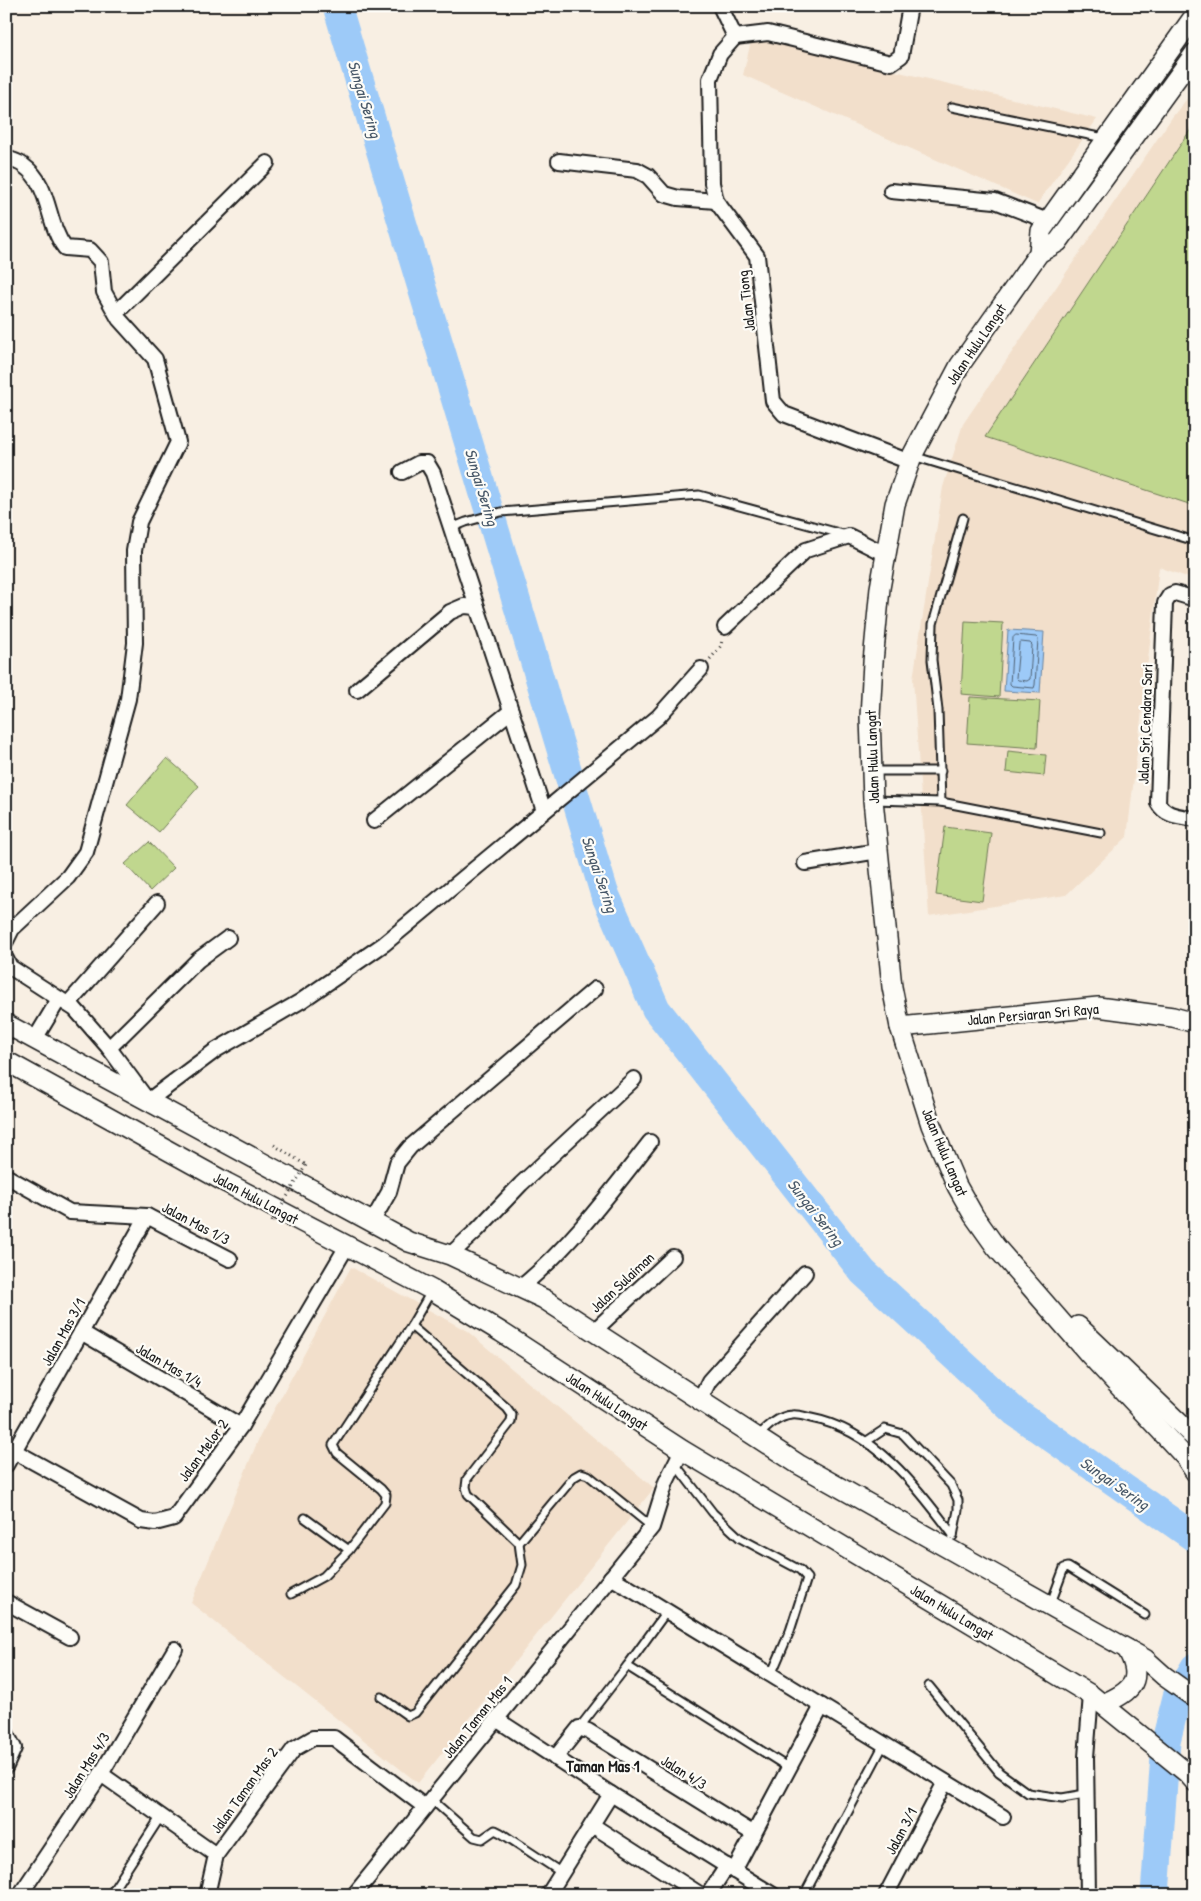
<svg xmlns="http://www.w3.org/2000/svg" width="1201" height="1901" viewBox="0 0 1201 1901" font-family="'Patrick Hand',sans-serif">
<rect width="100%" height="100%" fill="#f8efe3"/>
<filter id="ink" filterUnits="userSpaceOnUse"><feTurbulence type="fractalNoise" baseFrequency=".02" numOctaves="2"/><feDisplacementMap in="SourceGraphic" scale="10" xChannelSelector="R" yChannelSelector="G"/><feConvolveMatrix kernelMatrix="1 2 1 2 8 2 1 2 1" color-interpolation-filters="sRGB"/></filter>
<g filter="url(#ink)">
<!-- built -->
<g fill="#f2dfcb">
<path d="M752,37L1097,119L1037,204L743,75Z"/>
<path d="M1195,89V580L1159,567L1127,837L1066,895L929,916L913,679L943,487L963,424L1173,116Z"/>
<path d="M351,1267L467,1331L654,1488L418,1783L191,1603L259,1438Z"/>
</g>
<!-- green -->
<g fill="#c0d78e" stroke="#6e7a55">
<path d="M1195,123V506L985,437Z"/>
<path d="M965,621L1003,623L999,697L961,694Z"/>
<path d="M970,697L1040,701L1037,748L967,743Z"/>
<path d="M1008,751L1046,755L1044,776L1006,772Z"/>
<path d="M167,758L199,786L159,832L127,805Z"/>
<path d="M945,827L991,833L982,901L936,895Z"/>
<path d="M149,842L174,868L150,891L125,864Z"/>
</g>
<!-- water -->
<path fill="#9dcaf8" stroke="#6984a0" d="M1008,630L1044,632L1040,693L1004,691Z"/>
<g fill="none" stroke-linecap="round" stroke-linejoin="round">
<!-- shore -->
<g stroke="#506274" stroke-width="1">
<path d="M1016,635L1036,637L1038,639L1035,685L1034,688L1012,686L1010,684L1013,638Z"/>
<path d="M1021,642L1030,643L1032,645L1030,679L1027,681L1018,680L1016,678L1019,644Z"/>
</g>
<!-- river -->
<g stroke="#9dcaf8" stroke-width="29">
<path d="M337,6L604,892L656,1009L863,1272L1015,1412L1195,1538"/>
<path d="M1155,1895L1166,1741L1177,1697L1195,1667"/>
</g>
<defs>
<g id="lane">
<path d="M952,107L1104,138"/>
<path d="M913,456L1195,541"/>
<path d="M451,528L466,522L501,512L699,495L846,535"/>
<path d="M872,771H941"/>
<path d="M874,800L941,802L1101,833"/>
<path d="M941,802L938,710L932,660L933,624L963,518"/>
<path d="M757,1437C767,1427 778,1416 792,1415C798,1414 806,1417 811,1418C874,1430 917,1486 953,1535"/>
<path d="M867,1441L885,1429L903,1434L951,1485L958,1500V1510L953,1536"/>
<path d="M675,1464L713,1513L740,1538L800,1570L807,1578L790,1631L771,1675"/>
<path d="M305,1518L349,1550"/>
<path d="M519,1543L574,1477L581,1473L588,1475L652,1527"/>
<path d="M291,1594L324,1576L349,1550L385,1503L386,1495L381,1489L337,1453L333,1445L411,1326L432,1290"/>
<path d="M1051,1603L1064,1568L1068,1567L1145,1615"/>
<path d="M667,1611L627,1666L789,1768"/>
<path d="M929,1686L999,1772L1028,1793L1062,1798L1085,1794"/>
<path d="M381,1697L408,1716L415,1713L516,1585L522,1565L519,1543L468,1494L466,1487L467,1479L511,1422L512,1415L507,1408L411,1326"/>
<path d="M579,1728L627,1666"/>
<path d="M431,1799L474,1837L482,1839L495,1830L501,1833L562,1873"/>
<path d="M553,1889L563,1895"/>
<path d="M110,1895L161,1816"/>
<path d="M804,1895L884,1744"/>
</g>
<g id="street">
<path d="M720,6L735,37"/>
<path d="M735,37L720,54L710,79L712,183L716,201L757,256L773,401L784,414L910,462"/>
<path d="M735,37L768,33L891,63L901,56L910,6"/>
<path d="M6,158C12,160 20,162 24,166C51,185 46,223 65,248L90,250L101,262L104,292L119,319L155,359L178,442L139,522L134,551L135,643L128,699L86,852L68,877L12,929L6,941"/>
<path d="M559,161L637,170L648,176L664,194L678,198L716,201"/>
<path d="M891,191L995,201L1048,221"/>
<path d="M116,313L267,163"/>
<path d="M402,472L419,463H427L433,473L544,811"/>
<path d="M1195,599L1175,593L1170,595L1165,603L1158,803C1166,817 1180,816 1195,819"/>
<path d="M725,627L806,550L849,536L885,554"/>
<path d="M357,690L450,612L464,606L477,607"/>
<path d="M374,821L511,711"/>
<path d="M805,863L878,851"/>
<path d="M6,959L10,967L75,1009L109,1048L148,1101L216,1050L301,1001L384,944L658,717L701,669"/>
<path d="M68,1004L157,903"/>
<path d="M35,1039L59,999"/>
<path d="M109,1048L198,960L228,938"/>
<path d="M6,1176L70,1212L147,1216L230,1259"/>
<path d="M372,1222L389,1192L397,1163L410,1147L595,989"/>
<path d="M450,1255L477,1230L521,1184L634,1079"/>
<path d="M520,1288C571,1246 610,1193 650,1142"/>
<path d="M595,1330L673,1257"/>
<path d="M81,1332L241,1426"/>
<path d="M700,1399L709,1381L805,1273"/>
<path d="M14,1451L141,1521L155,1523L174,1518L241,1426L347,1246"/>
<path d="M6,1465L147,1216"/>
<path d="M611,1577L1003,1817"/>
<path d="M6,1602L70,1637"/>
<path d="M496,1719L611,1794L773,1895"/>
<path d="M6,1733L14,1748L6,1766"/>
<path d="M555,1758L579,1728L588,1731L754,1834"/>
<path d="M101,1774L216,1855"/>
<path d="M592,1825L701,1895"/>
<path d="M734,1871L822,1706"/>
<path d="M20,1895L101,1774L175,1649"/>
<path d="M207,1895L216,1855L294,1749L313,1738H334L425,1807"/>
<path d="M354,1895L652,1527L666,1482L682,1450"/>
<path d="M548,1895L611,1794"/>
<path d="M708,1895L727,1866"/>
<path d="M886,1895L945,1782"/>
<path d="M1088,1895L1086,1757L1091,1695"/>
</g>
<g id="secondary">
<path d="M1195,53L1058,242L1039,253L960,365L912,456L895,504L880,588L873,662L870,717L873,800L892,987L900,1027L931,1125L957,1186L974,1216L996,1247L1089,1354L1185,1457L1195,1472"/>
<path d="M1039,253L1041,231L1195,15"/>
<path d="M6,1024L409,1242L450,1255L544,1299L798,1464L1145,1659L1164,1676L1195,1698"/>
<path d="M900,1027L1098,1007L1173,1017L1195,1023"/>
<path d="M6,1061L227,1183L432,1290L501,1332L682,1450L1091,1695L1187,1773L1195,1782"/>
<path d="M1078,1326L1195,1438"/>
<path d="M1103,1704C1133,1691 1144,1680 1127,1649"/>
</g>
</defs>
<!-- lane casing -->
<use href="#lane" stroke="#1c1c1c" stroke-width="11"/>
<!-- street casing -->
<use href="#street" stroke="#1c1c1c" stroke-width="18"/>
<!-- secondary casing -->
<use href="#secondary" stroke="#1c1c1c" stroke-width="22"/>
<!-- path -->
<g stroke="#1c1c1c" stroke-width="3" stroke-dasharray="1 4" stroke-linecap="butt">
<path d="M710,659L721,646L722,639"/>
<path d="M274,1145L306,1165"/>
</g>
<!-- lane -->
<use href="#lane" stroke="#fdfcf7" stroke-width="7"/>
<!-- street -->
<use href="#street" stroke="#fdfcf7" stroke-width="14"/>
<!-- secondary -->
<use href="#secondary" stroke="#fdfcf7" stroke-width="19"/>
<!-- path-bridge -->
<path stroke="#1c1c1c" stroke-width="3" stroke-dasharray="1 4" stroke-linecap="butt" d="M272,1222L306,1165"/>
</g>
</g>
<g text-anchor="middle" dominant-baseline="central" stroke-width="4.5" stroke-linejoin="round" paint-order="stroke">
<!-- street labels -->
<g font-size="15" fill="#1c1c1c" stroke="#fdfcf7">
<text transform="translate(746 301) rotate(-97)">Jalan Tiong</text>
<text transform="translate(976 344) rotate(-56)">Jalan Hulu Langat</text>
<text transform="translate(1145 724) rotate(-88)">Jalan Sri Cendara Sari</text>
<text transform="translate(872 757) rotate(-92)">Jalan Hulu Langat</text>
<text transform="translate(1033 1014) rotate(-5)">Jalan Persiaran Sri Raya</text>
<text transform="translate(945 1152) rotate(67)">Jalan Hulu Langat</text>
<text transform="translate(256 1198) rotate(28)">Jalan Hulu Langat</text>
<text transform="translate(196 1223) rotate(28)">Jalan Mas 1/3</text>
<text transform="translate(622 1282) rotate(-43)">Jalan Sulaiman</text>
<text transform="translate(63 1332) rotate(-61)">Jalan Mas 3/1</text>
<text transform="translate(169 1365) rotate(30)">Jalan Mas 1/4</text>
<text transform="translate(607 1401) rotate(33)">Jalan Hulu Langat</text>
<text transform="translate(203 1450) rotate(-54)">Jalan Melor 2</text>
<text transform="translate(952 1612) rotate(31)">Jalan Hulu Langat</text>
<text transform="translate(477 1717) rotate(-51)">Jalan Taman Mas 1</text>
<text transform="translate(86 1765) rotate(-58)">Jalan Mas 4/3</text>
<text transform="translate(684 1772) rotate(32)">Jalan 4/3</text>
<text transform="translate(244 1790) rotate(-54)">Jalan Taman Mas 2</text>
<text transform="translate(901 1831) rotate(-62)">Jalan 3/1</text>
</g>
<!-- water labels -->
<g font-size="16" font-style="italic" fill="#495969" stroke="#fdfcf7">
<text transform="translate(365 99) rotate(73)">Sungai Sering</text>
<text transform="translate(482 487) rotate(73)">Sungai Sering</text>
<text transform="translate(600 874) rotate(71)">Sungai Sering</text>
<text transform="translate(816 1212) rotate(52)">Sungai Sering</text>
<text transform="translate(1115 1483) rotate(35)">Sungai Sering</text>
</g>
<!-- neighbourhood labels -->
<g font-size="16" font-weight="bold" fill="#1c1c1c" stroke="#fdfcf7">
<text x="603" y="1766">Taman Mas 1</text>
</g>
</g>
<!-- margin -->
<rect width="1201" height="1901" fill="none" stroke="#fdfcf7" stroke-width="25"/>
<rect x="12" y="12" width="1176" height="1876" fill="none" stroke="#1c1c1c" stroke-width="2" filter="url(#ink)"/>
</svg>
